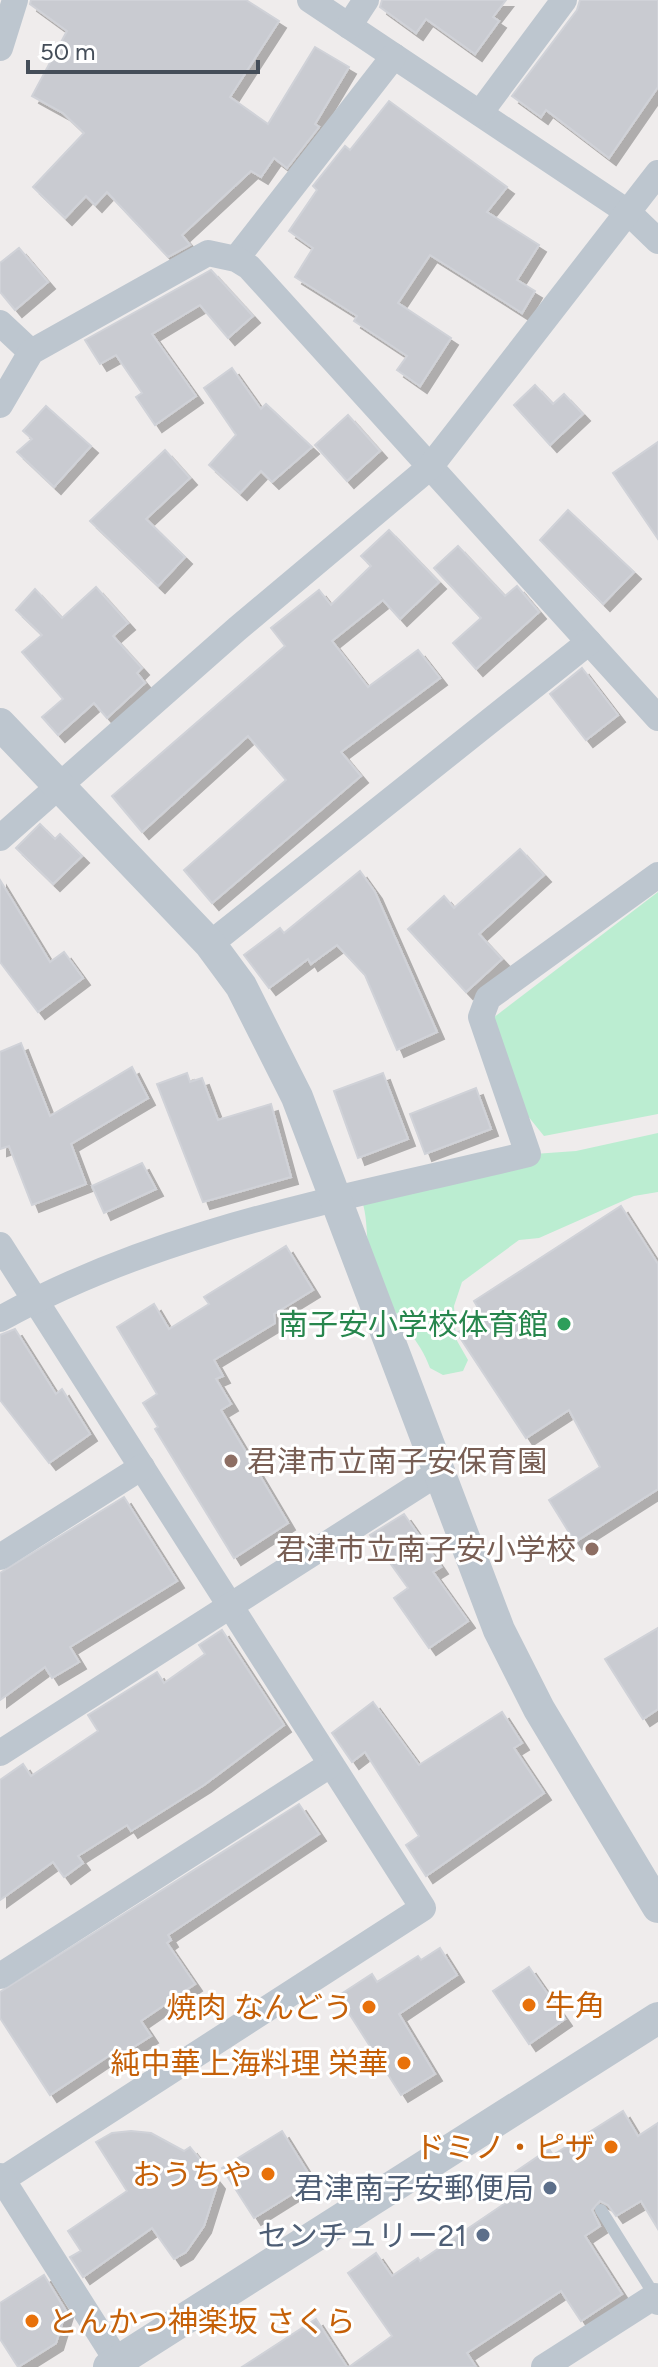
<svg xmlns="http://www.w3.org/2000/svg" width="658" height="2367" viewBox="0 0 658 2367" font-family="Figtree,'Noto Sans JP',sans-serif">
<defs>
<filter id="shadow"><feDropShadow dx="7" dy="7" stdDeviation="0" flood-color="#0004"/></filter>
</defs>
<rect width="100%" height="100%" fill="#efecec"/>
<!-- green -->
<g fill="#bbedd1">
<path d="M658,892V1114L544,1136L527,1115L493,1018Z"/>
<path d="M658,1133V1192L634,1196L539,1238L519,1240L462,1282L454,1306L456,1339L468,1360L463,1371L443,1375L430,1368C420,1339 396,1320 385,1292C379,1278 370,1260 368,1244C366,1229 367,1216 362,1201L534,1154L576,1151Z"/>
</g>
<!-- building -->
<g fill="#c9cbd1" stroke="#d0d2d8" stroke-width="2" filter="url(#shadow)">
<path d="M31,0H246L279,21L230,97L268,124L315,47L349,67L315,124L319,127L287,168L274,158L261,177L251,171L182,235L190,245L168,257L107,192L95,205L86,196L65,218L33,187L84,133L63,113L32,96L67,31L30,4Z"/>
<path d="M382,0H506L493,17L499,21L475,54L426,19L416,33L380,7Z"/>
<path d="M580,0H658V87L609,158L546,110L541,117L512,96L577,10Z"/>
<path d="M389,101L507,187L487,212L539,245L517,280L535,291L522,313L430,255L398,303L451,338L420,386L397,370L407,356L354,321L357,316L295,277L313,248L289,231L317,190L313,186L345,146L350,150Z"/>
<path d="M19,248L48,282L15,310L0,292V263Z"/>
<path d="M211,270L253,316L228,338L200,305L152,334L196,396L155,425L136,397L142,393L116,355L100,364L85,340Z"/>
<path d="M232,368L261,409L266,404L312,447L272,482L261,471L240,493L209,465L236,435L204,388Z"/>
<path d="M535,385L553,404L564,394L583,414L550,445L514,405Z"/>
<path d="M46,406L91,446L54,487L17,452L32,439L23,431Z"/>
<path d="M348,415L380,451L347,481L315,445Z"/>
<path d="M658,442V539L613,473Z"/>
<path d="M165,450L190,478L146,519L185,557L158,586L90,521Z"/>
<path d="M568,510L634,572L603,604L540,540Z"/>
<path d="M389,530L439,582L400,619L383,600L332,641L368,687L418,650L440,678L341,752L361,776L212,903L184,870L286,780L248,736L142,832L112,796L285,646L271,628L319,590L331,605L371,566L361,556Z"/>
<path d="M458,546L505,596L517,586L539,612L476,669L453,643L481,618L434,568Z"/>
<path d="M96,587L128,623L113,636L142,668L137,673L145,683L107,718L94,703L58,735L42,717L63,699L22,652L42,635L16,610L35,589L62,618Z"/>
<path d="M582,668L618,715L586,740L550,694Z"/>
<path d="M40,824L55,839L60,834L82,856L53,884L16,848Z"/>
<path d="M520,849L544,875L479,934L502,959L466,992L408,929L444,896L454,908Z"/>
<path d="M360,871L375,892L437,1032L397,1050L365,975L337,945L311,964L308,959L269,988L244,955L280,928L284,933Z"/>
<path d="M0,880L50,962L64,952L83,978L38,1012L0,962Z"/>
<path d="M21,1043L50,1116L132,1067L148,1098L71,1144L86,1184L32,1205L9,1146L0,1149V1052Z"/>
<path d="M187,1073L190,1082L202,1078L218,1120L271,1104L291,1177L203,1202L157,1084Z"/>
<path d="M383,1073L408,1139L358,1158L334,1091Z"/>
<path d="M476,1088L491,1129L425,1154L410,1114Z"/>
<path d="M142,1163L156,1189L104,1213L92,1186Z"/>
<path d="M621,1206L658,1264V1489L575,1542L549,1500L600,1467L569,1410L526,1438L457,1333L483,1316L474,1301Z"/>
<path d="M286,1246L313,1290L274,1314L275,1323L214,1360L223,1376L216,1379L231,1404L221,1410L288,1523L234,1558L155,1429L158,1427L143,1403L157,1394L117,1327L154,1304L169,1329L209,1304L204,1297Z"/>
<path d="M15,1329L56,1394L62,1389L90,1434L49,1463L0,1400V1335Z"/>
<path d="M124,1497L177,1581L70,1647L79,1662L52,1678L45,1667L0,1700V1573Z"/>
<path d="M404,1514L441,1567L433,1572L468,1621L429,1648L394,1598L408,1588L370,1535Z"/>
<path d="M658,1628V1709L643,1719L605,1659Z"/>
<path d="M222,1630L284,1725L204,1785L131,1831L127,1825L78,1856L83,1863L64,1877L53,1862L0,1900V1780L23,1764L31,1776L98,1731L88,1715L157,1672L164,1683L205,1654L199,1645Z"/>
<path d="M373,1702L419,1765L502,1712L522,1743L514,1748L544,1793L426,1876L406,1845L419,1836L365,1752L352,1762L332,1733Z"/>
<path d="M299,1804L319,1834L168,1935L171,1940L167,1943L195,1984L141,2021L151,2036L116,2058L113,2053L50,2095L0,2018V1992Z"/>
<path d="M440,1948L457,1975L399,2014L435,2074L401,2095L338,1996L372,1974L377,1982L418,1956L421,1960Z"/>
<path d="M529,1967L565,2019L529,2044L493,1991Z"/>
<path d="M623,2111L638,2136L658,2123V2229L641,2201L616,2216L608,2205L600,2201L592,2210L600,2226L585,2236L622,2294L581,2321L561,2291L467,2353L476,2367H349L392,2336L348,2273L376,2253L392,2276L418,2258L420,2261L526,2189L515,2172L549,2149L553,2155Z"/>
<path d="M131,2131L151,2133L184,2151L190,2147L218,2182L204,2226L186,2252L174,2259L152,2228L83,2277L70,2257L81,2251L68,2231L127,2191L96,2142L112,2133Z"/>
<path d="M282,2131L313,2181L254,2218L222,2168Z"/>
<path d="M44,2275L66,2311L56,2343L18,2367L0,2339V2303Z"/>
<path d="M316,2319L347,2367H242Z"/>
</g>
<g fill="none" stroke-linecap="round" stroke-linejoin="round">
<!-- service -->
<path stroke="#bdc6cf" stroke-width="12" d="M601,2210L655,2296"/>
<!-- minor -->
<g stroke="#bdc6cf" stroke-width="26">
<path d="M310,0L629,213L658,241"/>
<path d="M349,26L366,0"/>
<path d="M0,48L15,0"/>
<path d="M480,113L564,0"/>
<path d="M236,259L394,56"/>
<path d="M0,323L31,352"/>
<path d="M0,405L31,352L208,253L236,259L249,267L658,718"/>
<path d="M0,838L237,629L430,467L658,173"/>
<path d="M210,944L589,642"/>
<path d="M0,1245L423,1908L0,2181"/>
<path d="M0,1319C163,1228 348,1198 528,1154L481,1017L488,998L658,875"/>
<path d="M0,1557L142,1467"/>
<path d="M0,1753L438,1473"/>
<path d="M0,1976L330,1765"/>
<path d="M0,2176L121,2367"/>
<path d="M544,2367L655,2296L658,2302"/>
</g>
<!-- tertiary -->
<g stroke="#bdc6cf" stroke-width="32">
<path d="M0,724L210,944L241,986L297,1097L499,1630L539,1709L658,1907"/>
<path d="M109,2367L658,2018"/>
</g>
</g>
<!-- markers -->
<circle fill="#2e9e5b" stroke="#fff" stroke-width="3" cx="564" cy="1324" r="8"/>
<g fill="#8d6e63" stroke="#fff" stroke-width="3">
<circle cx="231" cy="1461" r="8"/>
<circle cx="592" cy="1549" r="8"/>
</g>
<g fill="#e8710a" stroke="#fff" stroke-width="3">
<circle cx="529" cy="2005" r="8"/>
<circle cx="369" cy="2007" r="8"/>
<circle cx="404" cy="2063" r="8"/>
<circle cx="611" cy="2147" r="8"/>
<circle cx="268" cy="2174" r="8"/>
<circle cx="32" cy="2321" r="8"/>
</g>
<g fill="#5c6f8a" stroke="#fff" stroke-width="3">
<circle cx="550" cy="2188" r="8"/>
<circle cx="483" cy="2235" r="8"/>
</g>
<g text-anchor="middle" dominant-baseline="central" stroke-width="6" stroke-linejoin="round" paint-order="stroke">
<!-- leisure labels -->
<g font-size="30" fill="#27864d" stroke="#fff" text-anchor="end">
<text x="548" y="1324">南子安小学校体育館</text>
</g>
<!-- education labels -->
<g font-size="30" fill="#785e54" stroke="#fff" text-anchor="start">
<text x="247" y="1461">君津市立南子安保育園</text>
<text x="576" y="1549" text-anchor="end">君津市立南子安小学校</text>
</g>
<!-- food labels -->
<g font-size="30" fill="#c56008" stroke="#fff" text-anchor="end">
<text x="545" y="2005" text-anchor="start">牛角</text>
<text x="353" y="2007">焼肉 なんどう</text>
<text x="388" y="2063">純中華上海料理 栄華</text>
<text x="595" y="2147">ドミノ・ピザ</text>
<text x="252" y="2174">おうちや</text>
<text x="48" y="2321" text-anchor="start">とんかつ神楽坂 さくら</text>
</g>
<!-- service labels -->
<g font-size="30" fill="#4e5e75" stroke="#fff" text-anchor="end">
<text x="534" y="2188">君津南子安郵便局</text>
<text x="467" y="2235">センチュリー21</text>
</g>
</g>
<!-- scale -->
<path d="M28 60v12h230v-12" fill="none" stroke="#454e59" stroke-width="4"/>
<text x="40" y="60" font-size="24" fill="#454e59" stroke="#ffffff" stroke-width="6" paint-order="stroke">50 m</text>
</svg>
